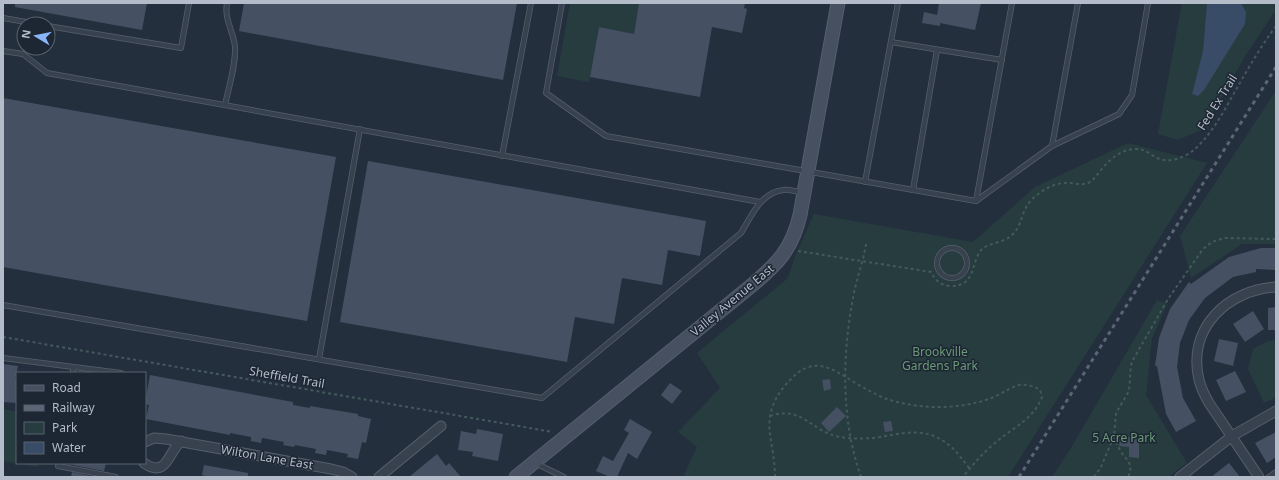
<svg xmlns="http://www.w3.org/2000/svg" width="1279" height="480" viewBox="0 0 1279 480" font-family="'Noto Sans',sans-serif">
<rect width="100%" height="100%" fill="#242f3e"/>
<!-- green -->
<g fill="#263c3f">
<path d="M570,3H639L634,34L599,27L589,82L557,76Z"/>
<path d="M1182,3H1207L1203,51L1192,94L1246,12L1241,3H1274L1275,11L1246,55L1203,129L1178,140L1158,134Z"/>
<path d="M1276,91V244H1242L1191,278L1180,236Z"/>
<path d="M1128,143L1207,163L1008,477H683L697,447L678,432L720,388L697,353L788,278L796,254L814,214L973,242L1035,187Z"/>
<path d="M1157,300L1167,304L1152,338L1146,395L1187,463L1168,477H1052L1071,448Z"/>
<path d="M1276,340V397L1264,403L1248,369L1253,349L1268,341Z"/>
<path d="M3,409L17,412V463H39L38,467L3,461Z"/>
</g>
<!-- water -->
<path fill="#394c67" d="M1207,3H1241L1246,12L1245,24L1204,90L1198,96L1192,94L1203,51Z"/>
<!-- building -->
<g fill="#455162">
<path d="M15,3H147L142,30L15,7Z"/>
<path d="M244,3H517L503,80L239,31Z"/>
<path d="M639,3H745L744,8L747,9L742,33L712,27L700,97L590,77L599,27L634,34Z"/>
<path d="M939,3H981L975,30L940,23V26L922,23L924,12L937,15Z"/>
<path d="M3,98L336,157L307,321L3,267Z"/>
<path d="M368,161L706,221L700,256L668,250L662,285L622,278L614,324L575,317L567,362L340,322Z"/>
<path d="M1261,248H1276V270L1256,269V272L1233,277L1205,298L1189,320L1180,343L1177,367L1183,398L1196,421L1176,432L1166,414L1157,366H1155L1159,338L1170,309L1189,282L1191,284L1229,257Z"/>
<path d="M1276,307V330H1268V308Z"/>
<path d="M1253,311L1264,329L1245,342L1233,324Z"/>
<path d="M1219,339L1238,343L1233,366L1214,361Z"/>
<path d="M3,364L18,366L15,379H17V403L3,402Z"/>
<path d="M1235,371L1246,392L1226,401L1216,380Z"/>
<path d="M150,375L293,402V405L310,408V406L358,414V416L371,419L366,443L362,442L358,459L347,457L348,454L327,450L326,455L315,453L316,449L295,445L294,447L283,445L284,442L262,438L261,443L251,441V437L230,433V435L146,419L149,405L145,404V403Z"/>
<path d="M830,379L831,389L824,391L822,380Z"/>
<path d="M670,383L682,391L672,404L661,395Z"/>
<path d="M837,407L846,416L829,432L821,423Z"/>
<path d="M630,419L652,432L637,459L628,453L617,477H610L596,471L603,456L613,461L629,433L624,430Z"/>
<path d="M891,421L893,431L885,432L883,422Z"/>
<path d="M477,429L503,434L498,461L472,456L473,452L458,450L461,431L476,434Z"/>
<path d="M1276,432V457L1267,463L1255,443Z"/>
<path d="M1120,437H1139V458L1129,457V447L1119,446Z"/>
<path d="M437,454L446,466L449,463L461,477H409Z"/>
<path d="M74,463H106L104,471L73,465Z"/>
<path d="M1229,463L1240,477H1211Z"/>
<path d="M204,465L248,473V477H209L202,475Z"/>
<path d="M72,472L96,477H71Z"/>
</g>
<g fill="none" stroke-linecap="round" stroke-linejoin="round">
<defs>
<g id="service">
<path d="M562,3L546,93L606,136L976,201L1052,146L1119,114L1132,95L1148,3"/>
<path d="M3,18L38,24"/>
<path d="M48,26L181,48L189,3"/>
<path d="M891,42L1002,60"/>
<path d="M3,51L23,54L47,73L760,202"/>
<path d="M225,105C229,86 236,65 235,46C233,31 224,19 227,3"/>
<path d="M1052,146L1078,3"/>
<path d="M502,156L531,3"/>
<path d="M865,182L898,3"/>
<path d="M913,190L937,50"/>
<path d="M976,201L1012,3"/>
<circle cx="952" cy="263" r="15"/>
<path d="M3,305L542,398L741,233C752,215 761,192 784,190C790,189 797,192 803,193"/>
<path d="M3,358L121,373"/>
<path d="M319,359L360,129"/>
<path d="M73,373V367"/>
<path d="M535,463L564,477"/>
<path d="M58,466L116,477"/>
<path d="M1269,477L1276,472"/>
</g>
<g id="minor">
<path d="M145,442L154,438L166,439L331,469L343,472L352,477"/>
<path d="M144,463C167,479 168,452 181,441"/>
<path d="M379,477L441,426"/>
<path d="M1180,477L1232,436L1276,411"/>
<path d="M1259,477L1209,403C1205,396 1201,388 1199,380C1187,328 1227,290 1276,287"/>
</g>
<path id="secondary" d="M516,477L751,286C777,264 792,250 800,215L838,3"/>
</defs>
<!-- service casing -->
<use href="#service" stroke="#565f6c" stroke-width="6"/>
<!-- minor casing -->
<use href="#minor" stroke="#565f6c" stroke-width="11"/>
<!-- secondary casing -->
<use href="#secondary" stroke="#565f6c" stroke-width="15"/>
<!-- path -->
<g stroke="#44595c" stroke-width="2" stroke-dasharray="3 3" stroke-linecap="butt">
<path d="M798,251L931,272C935,280 940,285 950,286C977,287 970,262 982,249C988,243 1004,243 1012,235C1021,227 1021,215 1027,206C1029,202 1033,198 1037,195C1047,187 1058,182 1070,183C1076,184 1083,185 1088,183C1094,180 1097,175 1101,170C1110,159 1121,149 1136,149C1146,149 1149,154 1157,158C1169,164 1185,157 1194,150C1213,133 1225,109 1237,88C1249,67 1261,46 1276,26"/>
<path d="M3,337L553,432"/>
<path d="M770,416C803,405 811,432 840,437C853,439 866,439 880,437C898,434 915,429 934,436C952,444 958,454 970,469"/>
<path d="M1114,436C1115,440 1117,445 1119,448C1125,460 1135,463 1128,477"/>
<path d="M775,477C775,469 774,461 773,453C771,440 768,429 770,417C772,403 780,390 790,380C814,354 833,369 857,384C866,389 875,394 884,398C901,404 920,407 938,407C957,407 977,404 994,397C1003,393 1011,387 1019,385C1026,384 1034,386 1040,390L1042,397C1033,420 1012,428 995,443C983,453 973,464 963,477"/>
<path d="M861,477C841,420 842,357 853,298C856,280 863,263 866,244"/>
<path d="M1094,477L1101,467L1114,436L1116,413L1129,391L1131,365L1134,358L1168,299L1203,249L1212,242L1224,238L1276,239"/>
</g>
<!-- service -->
<use href="#service" stroke="#38414e" stroke-width="4.5"/>
<!-- minor -->
<use href="#minor" stroke="#38414e" stroke-width="9"/>
<!-- secondary -->
<use href="#secondary" stroke="#465061" stroke-width="13"/>
<!-- rail -->
<path stroke="#5a6575" stroke-width="3" stroke-dasharray="4 4" stroke-linecap="butt" d="M1019,477L1276,67"/>
</g>
<g text-anchor="middle" dominant-baseline="central" stroke-width="3" stroke-linejoin="round" paint-order="stroke">
<!-- street labels -->
<g font-size="12" fill="#b4bcc9" stroke="#1d2633">
<text transform="translate(1217 102) rotate(-58)">Fed Ex Trail</text>
<text transform="translate(732 300) rotate(-40)">Valley Avenue East</text>
<text transform="translate(287 377) rotate(10)">Sheffield Trail</text>
<text transform="translate(267 457) rotate(10)">Wilton Lane East</text>
</g>
<!-- park labels -->
<g font-size="12" fill="#6b9a76" stroke="#1d2633">
<text x="940" y="351">Brookville<tspan x="940" dy="14">Gardens Park</tspan></text>
<text x="1124" y="437">5 Acre Park</text>
</g>
</g>
<!-- border -->
<rect width="1279" height="480" fill="none" stroke="#b4bcc9" stroke-width="8"/>
<!-- legend -->
<rect x="16" y="372" width="130" height="92" fill="#1d2633" stroke="#59626f"/>
<rect x="24" y="385" width="20" height="6" fill="#465061" stroke="#59626f"/>
<text x="52" y="392" font-size="12" fill="#b4bcc9">Road</text>
<rect x="24" y="405" width="20" height="6" fill="#5a6575" stroke="#59626f"/>
<text x="52" y="412" font-size="12" fill="#b4bcc9">Railway</text>
<rect x="24" y="422" width="20" height="12" fill="#263c3f" stroke="#59626f"/>
<text x="52" y="432" font-size="12" fill="#b4bcc9">Park</text>
<rect x="24" y="442" width="20" height="12" fill="#394c67" stroke="#59626f"/>
<text x="52" y="452" font-size="12" fill="#b4bcc9">Water</text>
<!-- north arrow -->
<g transform="translate(36 36) rotate(280)"><circle r="19" fill="#1d2633" stroke="#59626f"/>
<path d="M0-3L7 15L0 10L-7 15Z" fill="#8ab4f8"/>
<text y="-6" font-size="11" font-weight="bold" text-anchor="middle" fill="#b4bcc9">N</text>
</g>
</svg>
